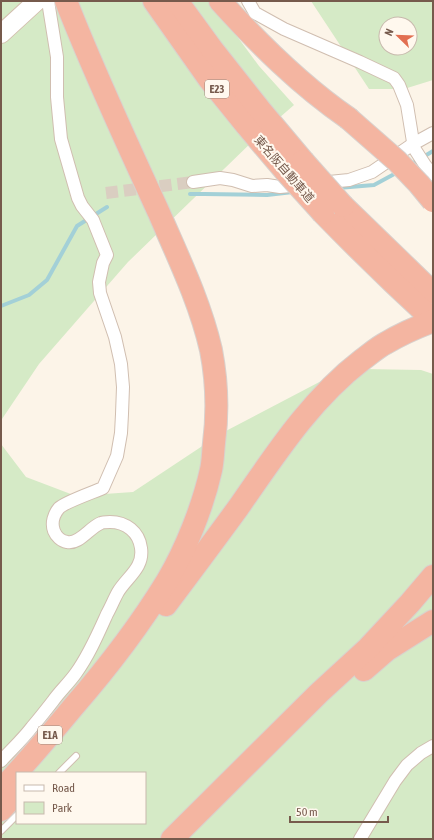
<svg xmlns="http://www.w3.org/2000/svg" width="434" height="840" viewBox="0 0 434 840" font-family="'Asap Condensed','Noto Sans JP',sans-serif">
<rect width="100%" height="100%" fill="#fcf4e8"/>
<!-- green -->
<g fill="#d5eac6" fill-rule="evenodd">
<path d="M1,1H211L259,66L294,105L256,138L128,262L39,364L2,419L1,434Z"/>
<path d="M311,1H433V80L404,89H369ZM386,24H410V48H386Z"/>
<path d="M364,369L421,370L433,374V839H1V444L26,477L76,496L133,492L222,433L327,378ZM17,773H145V823H17Z"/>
</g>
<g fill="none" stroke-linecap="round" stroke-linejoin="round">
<!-- stream -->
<g stroke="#a3d0d7" stroke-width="4">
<path d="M410,165L433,151"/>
<path d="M338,188L374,185L398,172"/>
<path d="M190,194H204L267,195L293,192"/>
<path d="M1,306L29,295L47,280L77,226L107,207"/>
</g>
<!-- street-tunnel -->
<path stroke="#dacec1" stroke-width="12" stroke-dasharray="12 6" stroke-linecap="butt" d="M106,193L193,182"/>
<defs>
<g id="lane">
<path d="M59,773L76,756"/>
<path d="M1,831L17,815"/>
</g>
<g id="street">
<path d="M248,1L255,13L284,29L360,62L394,78L399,85L407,105L414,148L425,165L433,175"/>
<path d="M193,182L220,178L233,180L252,186L267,185L280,187L301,185"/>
<path d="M319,183L349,180L372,172L413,144L433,133"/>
<path d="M1,761C11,750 23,739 32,727C39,719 46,710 53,701C60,691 69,683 76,673C89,655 98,634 107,614C111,607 114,599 118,592C127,577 144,568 141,548C139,532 126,522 110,522C107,522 103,522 101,523C90,527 79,545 67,542C61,541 56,536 54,531C51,523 54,514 59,508C65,502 94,492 103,488L117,456L121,433L122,414L123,387L121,364L115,337L100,293L99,282L103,263L107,255L93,220L82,206L78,198L61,139L57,97V57L48,1"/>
<path d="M360,839L395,781L407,765L421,753L433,746"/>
</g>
<path id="secondary" d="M1,34L37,1"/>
<g id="highway">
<path d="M154,1L209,79L247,126L286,172"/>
<path d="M177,1L212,49L261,111L303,161"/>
<path d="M220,1C259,44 300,85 348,118"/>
<path d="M343,206L433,293"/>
<path d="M323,213C359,250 395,285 433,320"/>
<path d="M166,605C190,573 214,541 238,508C275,455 310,400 362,360C370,354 378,347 386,343C401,334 417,327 433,321"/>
<path d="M364,670L387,650L433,621"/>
<path d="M1,790C26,763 50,735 74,706C108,667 140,625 167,581C186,549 203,506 211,470C213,461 213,452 214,443C218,412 217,381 211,350C200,302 178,257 159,213C127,143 94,73 66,1"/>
<path d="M1,810L17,792"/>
<path d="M172,839L319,693L368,648L410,603L433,576"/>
</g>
</defs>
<!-- lane casing -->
<use href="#lane" stroke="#d0beb0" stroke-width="8"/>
<!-- street casing -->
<use href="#street" stroke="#d0beb0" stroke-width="14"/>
<!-- secondary casing -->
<use href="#secondary" stroke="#d3beae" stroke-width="20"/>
<!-- highway casing -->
<use href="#highway" stroke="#d9d1cd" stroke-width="24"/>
<!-- lane -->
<use href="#lane" stroke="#fff" stroke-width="6"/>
<!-- street -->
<use href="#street" stroke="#fff" stroke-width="12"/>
<!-- secondary -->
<use href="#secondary" stroke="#fff" stroke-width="18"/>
<!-- highway -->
<use href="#highway" stroke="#f4b5a1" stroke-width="22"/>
<defs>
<g id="highway-bridge">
<path d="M348,118L397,161L419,184L433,201"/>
<path d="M303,161L343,206"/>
<path d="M286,172L323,213"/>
</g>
</defs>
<!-- highway-bridge casing -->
<use href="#highway-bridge" stroke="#d9d1cd" stroke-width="24" stroke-linecap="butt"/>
<!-- highway-bridge -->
<use href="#highway-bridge" stroke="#f4b5a1" stroke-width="22"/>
</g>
<g text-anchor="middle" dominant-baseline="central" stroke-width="4" stroke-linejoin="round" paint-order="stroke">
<!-- shield labels -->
<g fill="#fff8ee" stroke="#9f897d" stroke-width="1">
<rect x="205" y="80" width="24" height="18" rx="3"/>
<rect x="38" y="726" width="24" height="18" rx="3"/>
</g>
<g font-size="11" font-weight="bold" fill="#765a4c">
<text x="217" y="89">E23</text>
<text x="50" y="735">E1A</text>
</g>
<!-- street labels -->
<g font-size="12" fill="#765a4c" stroke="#fff8ee">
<text transform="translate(284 169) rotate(49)">東名阪自動車道</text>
</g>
</g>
<!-- border -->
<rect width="434" height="840" fill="none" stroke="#765a4c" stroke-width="4"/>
<!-- legend -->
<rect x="16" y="772" width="130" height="52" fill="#fff8ee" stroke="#c8b9ad"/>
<rect x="24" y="785" width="20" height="6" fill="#ffffff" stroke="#c8b9ad"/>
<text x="52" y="792" font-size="12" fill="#765a4c">Road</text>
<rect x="24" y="802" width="20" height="12" fill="#d5eac6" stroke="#c8b9ad"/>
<text x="52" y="812" font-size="12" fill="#765a4c">Park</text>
<!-- north arrow -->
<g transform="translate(398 36) rotate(293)"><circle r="19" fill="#fff8ee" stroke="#c8b9ad"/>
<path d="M0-3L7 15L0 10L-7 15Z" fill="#e26f51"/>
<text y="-6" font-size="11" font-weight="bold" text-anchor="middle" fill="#765a4c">N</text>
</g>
<!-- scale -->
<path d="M290 816v6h98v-6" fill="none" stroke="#765a4c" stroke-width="2"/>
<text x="296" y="816" font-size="12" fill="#765a4c" stroke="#fff8ee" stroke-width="3" paint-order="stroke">50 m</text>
</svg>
